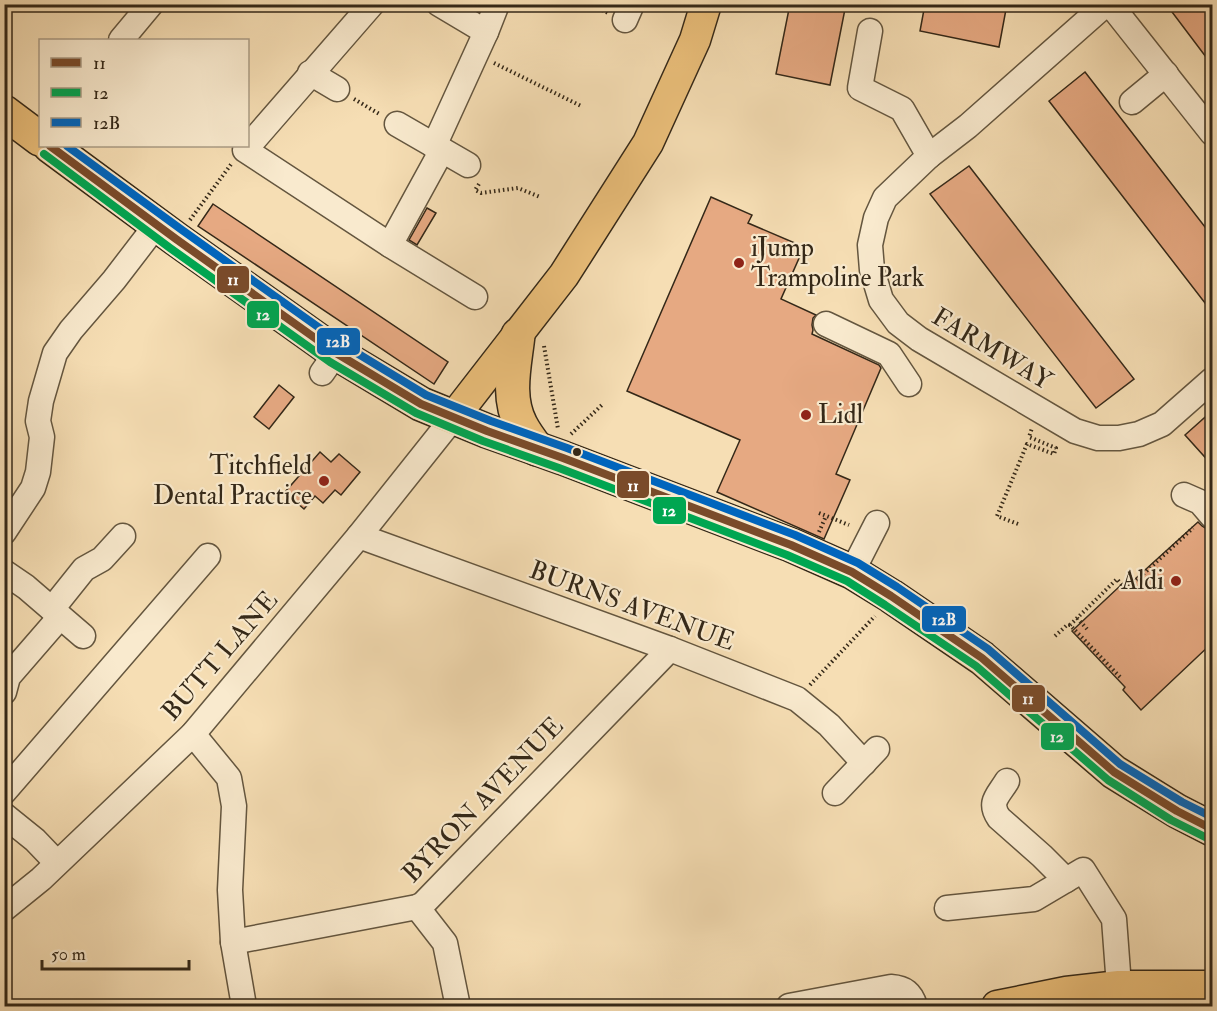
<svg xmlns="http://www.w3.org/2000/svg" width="1217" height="1011" viewBox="0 0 1217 1011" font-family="'IM FELL Double Pica',serif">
<rect width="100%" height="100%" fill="#f6deb4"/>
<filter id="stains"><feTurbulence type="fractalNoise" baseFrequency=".00333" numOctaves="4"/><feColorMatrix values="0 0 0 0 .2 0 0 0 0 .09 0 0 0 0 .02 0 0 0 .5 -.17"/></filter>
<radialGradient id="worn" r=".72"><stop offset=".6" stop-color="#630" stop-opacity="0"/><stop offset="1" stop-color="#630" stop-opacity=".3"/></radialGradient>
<!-- building -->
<g fill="#e6a982" stroke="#342818" stroke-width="1.5">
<path d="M790,4H846L830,85L776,74Z"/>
<path d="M925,4H1007L999,47L920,31Z"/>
<path d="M1166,4H1212V65Z"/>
<path d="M1085,72L1212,236V312L1049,101Z"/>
<path d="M969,166L1134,379L1096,408L930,194Z"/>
<path d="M711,197L752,215L748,223L804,247L781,299L816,315L813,318L812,325L813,330L812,334L879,365L881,368L836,474L850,480L824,539L717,492L740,440L627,391Z"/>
<path d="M213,204L448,362L434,384L198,226Z"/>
<path d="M427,208L436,213L417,245L409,240Z"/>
<path d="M279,385L294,397L269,429L254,417Z"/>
<path d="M1212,411V465L1185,435Z"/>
<path d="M320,452L331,462L339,454L360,472L341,495L335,490L323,503L315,496L304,509L285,492Z"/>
<path d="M1198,522L1202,526L1212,532V643L1141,710L1123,690L1125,687L1072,631L1121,585L1124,589Z"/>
</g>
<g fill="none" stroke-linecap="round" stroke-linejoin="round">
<defs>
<g id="minor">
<path d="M372,4L245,150L390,245L475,297"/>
<path d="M439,4L486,32"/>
<path d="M1106,4L968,126L929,156L885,198L876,218L870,245L872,270L881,300L898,323L919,339L1075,431L1098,438H1119L1139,434L1162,424L1212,380"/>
<path d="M1110,4L1212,133"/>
<path d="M625,20L632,4"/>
<path d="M870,31L860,88L902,109L929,156"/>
<path d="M121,40L151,4"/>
<path d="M310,73L337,89"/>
<path d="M1132,102L1166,74"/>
<path d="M397,124L468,165"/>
<path d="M434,146L486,32L497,4"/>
<path d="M390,245L442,150"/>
<path d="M826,324L889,354L909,384"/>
<path d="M322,373L336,353"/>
<path d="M1184,495L1200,502L1212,516"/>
<path d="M4,532L33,488L38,472L42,437L38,421L41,401L55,353L71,330L114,280L157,224"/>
<path d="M359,536L670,649L797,699L829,725L864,763"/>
<path d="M4,572L26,587L83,636"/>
<path d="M852,572L877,523"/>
<path d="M52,609L84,569L102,559L123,536"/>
<path d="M4,692L8,677L60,617"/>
<path d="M193,734L229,778L234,806L230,890L233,942L244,1006"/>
<path d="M1007,781C998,796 988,802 999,818L1042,856L1066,880"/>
<path d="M4,792L208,556"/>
<path d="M835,793L877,749"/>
<path d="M4,815L35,840L57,863"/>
<path d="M417,907L445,943L457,1002L454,1006"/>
<path d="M947,908L1034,899L1083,870L1114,919L1119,986"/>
<path d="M4,909L41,879L193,734L359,536L453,418"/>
<path d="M233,942L417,907L423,904L670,649"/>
<path d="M789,1006L891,987C905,988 911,993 915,1006"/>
</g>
<g id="major">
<path d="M453,418L564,275L648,143L695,40L706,4"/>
<path d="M997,1006L1066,992L1119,986H1212"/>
</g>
<g id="highway">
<path d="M4,112L40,139"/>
<path d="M50,146L176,239L336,353L421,404L487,431L563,458L791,545L852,572L891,596L982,658L1114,772L1177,811L1212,829"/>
<path d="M518,335C515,364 506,397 521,425C525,433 531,441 537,449"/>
</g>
</defs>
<!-- minor casing -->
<use href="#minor" stroke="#64563f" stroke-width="27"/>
<!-- major casing -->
<use href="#major" stroke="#342818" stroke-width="33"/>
<!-- highway casing -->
<use href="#highway" stroke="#342818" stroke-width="36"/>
<!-- path -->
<g stroke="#342818" stroke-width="4" stroke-dasharray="1.5 3" stroke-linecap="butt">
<path d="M590,4L608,13"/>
<path d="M494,63L581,106"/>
<path d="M354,99L381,115"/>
<path d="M479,184L475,190L481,193L518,188L540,197"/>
<path d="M190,220L232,163"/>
<path d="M544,346L558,429"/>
<path d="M571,434L603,404"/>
<path d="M819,513L849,525"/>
<path d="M1018,524L997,516L1027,444L1054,454L1056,448L1029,437L1032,428"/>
<path d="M819,532L826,516"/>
<path d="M1077,618L1087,629"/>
<path d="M1055,636L1067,625H1070"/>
<path d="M1120,677L1070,625L1117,579L1126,590L1193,528"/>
<path d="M810,685L875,616"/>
</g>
<!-- minor -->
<use href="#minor" stroke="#f9eace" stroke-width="24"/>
<!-- major -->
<use href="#major" stroke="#ebbf7a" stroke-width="30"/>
<!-- highway -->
<use href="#highway" stroke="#ebbf7a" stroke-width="33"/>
<defs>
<path id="bus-1" d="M50,146L176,239L336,353L421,404L487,431L563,458L791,545L852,572L891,596L982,658L1114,772L1177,811L1212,829"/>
<path id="bus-2" d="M44,154L170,248L330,362L416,413L483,441L559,468L787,555L847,581L885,605L976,666L1108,780L1171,820L1207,838"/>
<path id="bus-3" d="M67,146L182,230L342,344L426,395L491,421L567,448L795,535L858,563L897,587L988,649L1120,764L1182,802L1212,817"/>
</defs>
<!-- bus-1 casing -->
<use href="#bus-1" stroke="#f9eace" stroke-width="12"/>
<!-- bus-2 casing -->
<use href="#bus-2" stroke="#f9eace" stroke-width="12"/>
<!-- bus-3 casing -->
<use href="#bus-3" stroke="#f9eace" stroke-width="12"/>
<!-- bus-1 -->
<use href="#bus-1" stroke="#7a4b2a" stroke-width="8"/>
<!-- bus-2 -->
<use href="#bus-2" stroke="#00a651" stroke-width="8"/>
<!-- bus-3 -->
<use href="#bus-3" stroke="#0065bd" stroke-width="8"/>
</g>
<!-- markers -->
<g fill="#8f2418" stroke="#f9eace" stroke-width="2">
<circle cx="739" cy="263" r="6"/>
<circle cx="806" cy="415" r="6"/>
<circle cx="324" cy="481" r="6"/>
<circle cx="1176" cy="581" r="6"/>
</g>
<circle fill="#342818" stroke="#f9eace" stroke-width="2" cx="577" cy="452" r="5"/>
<g text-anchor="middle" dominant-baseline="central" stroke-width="4.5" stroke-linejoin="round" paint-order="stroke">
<!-- poi labels -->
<g font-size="26" fill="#342818" stroke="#f9eace" text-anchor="start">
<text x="751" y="248">iJump<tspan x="751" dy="30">Trampoline Park</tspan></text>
<text x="818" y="415">Lidl</text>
<text x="312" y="466" text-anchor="end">Titchfield<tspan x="312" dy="30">Dental Practice</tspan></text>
<text x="1164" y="581" text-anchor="end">Aldi</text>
</g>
<!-- street labels -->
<g font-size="26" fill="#342818" stroke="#f9eace">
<text transform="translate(992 349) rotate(31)">FARMWAY</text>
<text transform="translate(632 606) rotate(20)">BURNS AVENUE</text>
<text transform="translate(220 656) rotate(-49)">BUTT LANE</text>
<text transform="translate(483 800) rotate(-46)">BYRON AVENUE</text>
</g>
</g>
<g stroke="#f9eace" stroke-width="2">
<rect x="216" y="265" width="34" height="29" rx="6" fill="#7a4b2a"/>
<rect x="246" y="300" width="34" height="29" rx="6" fill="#00a651"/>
<rect x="316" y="327" width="45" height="29" rx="6" fill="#0065bd"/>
<rect x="616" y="470" width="34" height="29" rx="6" fill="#7a4b2a"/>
<rect x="652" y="496" width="35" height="29" rx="6" fill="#00a651"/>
<rect x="921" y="605" width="46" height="28" rx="6" fill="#0065bd"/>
<rect x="1011" y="684" width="35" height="29" rx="6" fill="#7a4b2a"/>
<rect x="1040" y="722" width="35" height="29" rx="6" fill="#00a651"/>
</g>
<g font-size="16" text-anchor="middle" font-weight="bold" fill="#fff">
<text x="233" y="285">11</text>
<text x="263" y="320">12</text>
<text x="338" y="347">12B</text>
<text x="633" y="491">11</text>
<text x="669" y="516">12</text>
<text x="944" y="625">12B</text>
<text x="1028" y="704">11</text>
<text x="1057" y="742">12</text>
</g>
<!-- margin -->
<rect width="1217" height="1011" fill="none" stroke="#f6deb4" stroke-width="24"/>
<rect x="6" y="6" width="1205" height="999" fill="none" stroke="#342818" stroke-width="3"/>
<rect x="12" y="12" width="1193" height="987" fill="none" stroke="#342818" stroke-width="1.5"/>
<!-- legend -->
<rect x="39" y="39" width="210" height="108" fill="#f9eace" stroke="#aa9c85" stroke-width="1.5"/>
<rect x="51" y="58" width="30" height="9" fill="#7a4b2a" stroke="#aa9c85" stroke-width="1.5"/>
<text x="93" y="69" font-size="18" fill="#342818">11</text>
<rect x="51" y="88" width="30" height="9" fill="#00a651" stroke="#aa9c85" stroke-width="1.5"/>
<text x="93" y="99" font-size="18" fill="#342818">12</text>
<rect x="51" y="118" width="30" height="9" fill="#0065bd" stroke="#aa9c85" stroke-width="1.5"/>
<text x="93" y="129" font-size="18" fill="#342818">12B</text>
<!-- scale -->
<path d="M42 960v9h147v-9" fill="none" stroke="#342818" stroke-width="3"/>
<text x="51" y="960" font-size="18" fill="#342818" stroke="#f9eace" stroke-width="4.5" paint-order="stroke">50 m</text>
<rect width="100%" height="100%" filter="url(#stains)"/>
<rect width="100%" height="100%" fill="url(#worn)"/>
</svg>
